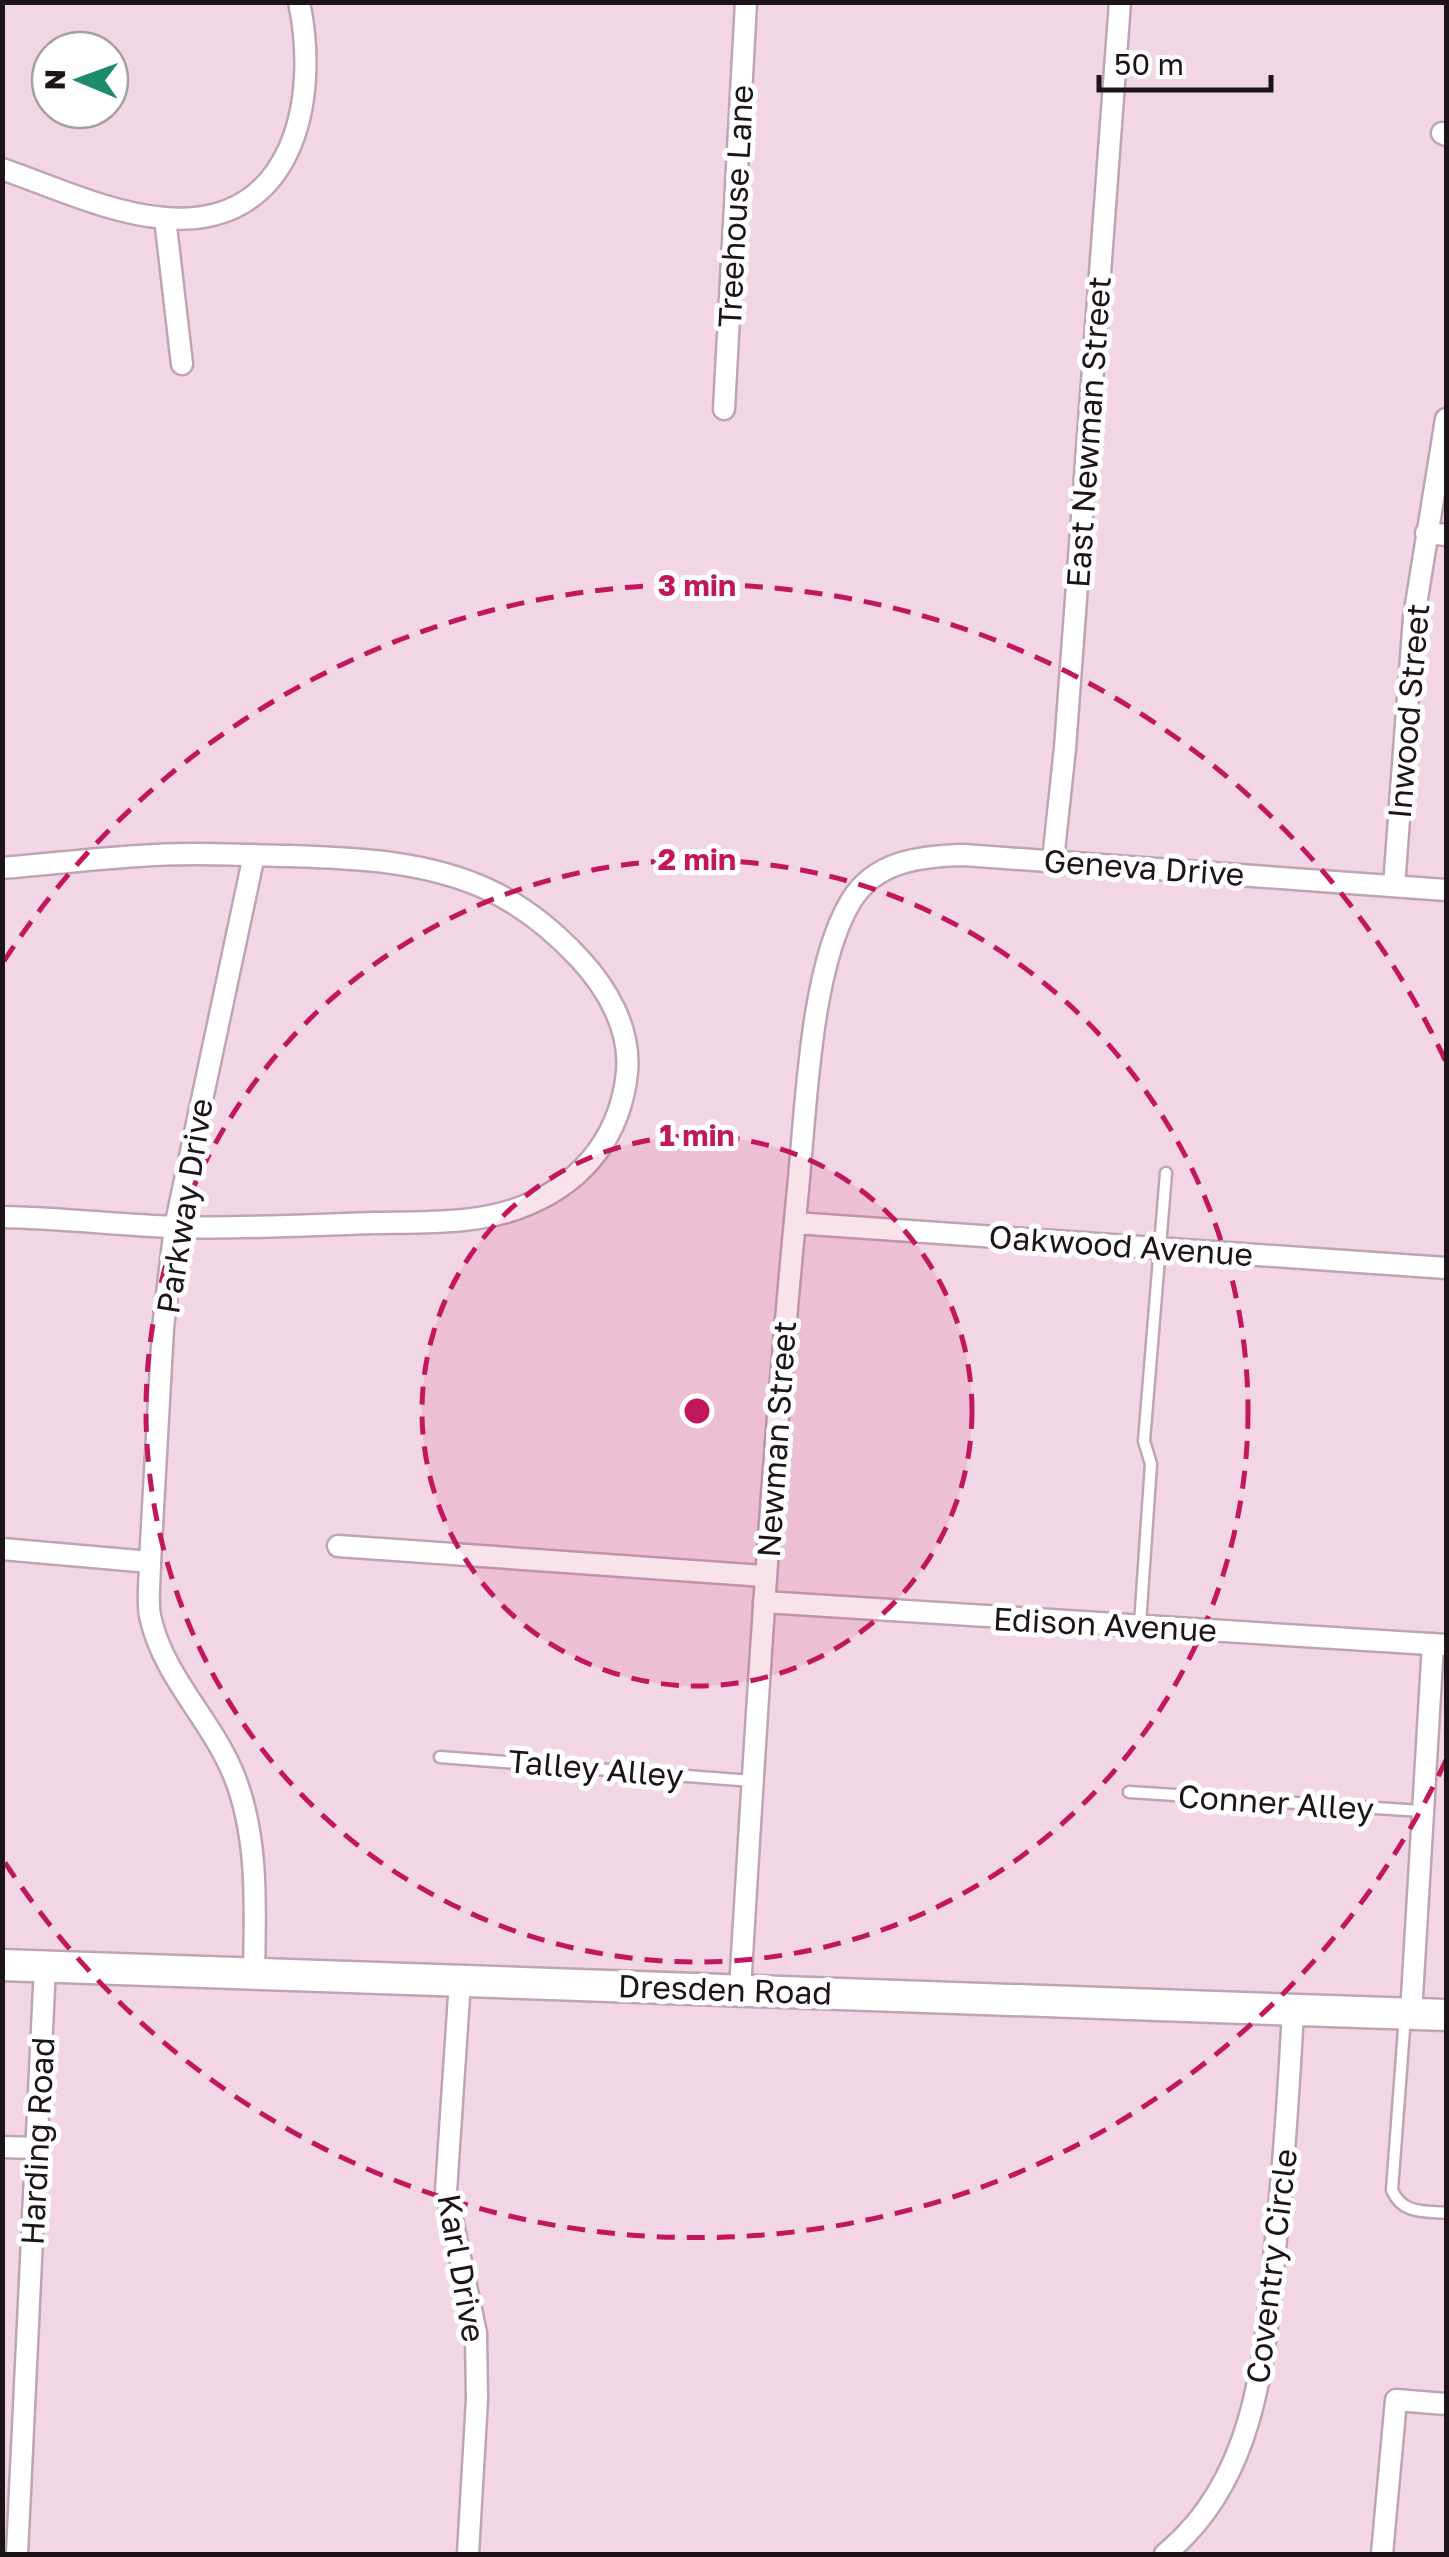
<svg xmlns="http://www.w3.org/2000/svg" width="1449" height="2557" viewBox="0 0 1449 2557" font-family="'Golos Text',sans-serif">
<rect width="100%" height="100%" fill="#f2d6e6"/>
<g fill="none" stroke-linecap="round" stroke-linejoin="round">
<defs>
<g id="lane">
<path d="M1140,1624L1151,1464L1144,1441L1166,1173"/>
<path d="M440,1757L752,1781"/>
<path d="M1129,1792L1422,1811"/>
<path d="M1405,2016L1392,2190C1402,2214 1424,2211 1446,2213"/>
</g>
<g id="street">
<path d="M1442,133L1446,135"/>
<path d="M2,169C54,187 111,214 165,218C293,229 320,101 299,2"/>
<path d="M165,218L182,364"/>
<path d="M724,409L746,2"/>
<path d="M1426,533L1446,535"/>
<path d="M1053,860L1065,748L1120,2"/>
<path d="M2,868C48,864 93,859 138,856C188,852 239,855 289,856C356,858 427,861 489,890C523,906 553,930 579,958C607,988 631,1029 627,1072C621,1133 586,1180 529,1204C482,1225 423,1222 372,1223C307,1225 241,1229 176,1227C118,1225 61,1218 2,1217"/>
<path d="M1394,886L1414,617L1446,419"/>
<path d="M795,1223L1446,1268"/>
<path d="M338,1546L765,1576"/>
<path d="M2,1549L150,1562C150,1579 147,1600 150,1616C163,1677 213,1721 235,1778C259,1840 255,1910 254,1975"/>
<path d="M150,1562L163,1328L175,1227L254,855"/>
<path d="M764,1602L1446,1645"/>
<path d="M460,1981L446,2191L476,2333L477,2399L468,2554"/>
<path d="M740,1989C756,1722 772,1455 798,1189C806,1110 810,968 851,901C875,861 921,856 964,855L1446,890"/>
<path d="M1411,2014L1433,1644"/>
<path d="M2,2147L36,2148"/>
<path d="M17,2554L45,1966"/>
<path d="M1165,2554C1259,2478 1265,2350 1276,2239C1284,2163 1289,2087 1293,2010"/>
<path d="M1382,2554L1396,2400L1446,2404"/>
</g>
<path id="secondary" d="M2,1965L1446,2015"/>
</defs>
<!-- lane casing -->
<use href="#lane" stroke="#bfa4b4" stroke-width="15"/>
<!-- street casing -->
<use href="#street" stroke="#bfa4b4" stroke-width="25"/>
<!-- secondary casing -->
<use href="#secondary" stroke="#bfa4b4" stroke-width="35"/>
<!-- lane -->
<use href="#lane" stroke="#fff" stroke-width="10"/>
<!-- street -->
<use href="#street" stroke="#fff" stroke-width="20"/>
<!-- secondary -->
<use href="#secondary" stroke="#fff" stroke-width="30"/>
</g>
<!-- distance rings -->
<circle cx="697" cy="1411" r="275" fill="#c2185b" fill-opacity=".12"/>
<g fill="none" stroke="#c2185b" stroke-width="5" stroke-dasharray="18 12">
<circle cx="697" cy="1411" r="275"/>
<circle cx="697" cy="1411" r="551"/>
<path d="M1446 1760A826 826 0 0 1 4 1861M4 961A826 826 0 0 1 1446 1062"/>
</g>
<g text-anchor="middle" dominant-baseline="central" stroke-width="10" stroke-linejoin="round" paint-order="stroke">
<!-- street labels -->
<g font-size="32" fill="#1d1419" stroke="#fff">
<text transform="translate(735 206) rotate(-87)">Treehouse Lane</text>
<text transform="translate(1088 432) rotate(-86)">East Newman Street</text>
<text transform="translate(1408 711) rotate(-85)">Inwood Street</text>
<text transform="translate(1144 867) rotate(4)">Geneva Drive</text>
<text transform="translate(184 1206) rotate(-81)">Parkway Drive</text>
<text transform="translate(1121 1245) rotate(4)">Oakwood Avenue</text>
<text transform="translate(776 1439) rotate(-86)">Newman Street</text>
<text transform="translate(1105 1624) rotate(3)">Edison Avenue</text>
<text transform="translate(596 1768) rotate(5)">Talley Alley</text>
<text transform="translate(1276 1802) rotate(4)">Conner Alley</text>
<text transform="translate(725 1989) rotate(2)">Dresden Road</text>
<text transform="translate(37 2141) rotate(-87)">Harding Road</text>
<text transform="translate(1271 2266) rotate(-83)">Coventry Circle</text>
<text transform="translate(462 2268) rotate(80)">Karl Drive</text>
</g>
</g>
<circle cx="697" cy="1411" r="15" fill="#c2185b" stroke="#fff" stroke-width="5"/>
<g font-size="30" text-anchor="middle" font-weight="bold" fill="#c2185b" stroke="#fff" stroke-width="10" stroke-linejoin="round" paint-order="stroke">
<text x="697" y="596">3 min</text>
<text x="697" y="870">2 min</text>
<text x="697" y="1146">1 min</text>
</g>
<!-- border -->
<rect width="1449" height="2557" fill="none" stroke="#1d1419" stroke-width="10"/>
<!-- north arrow -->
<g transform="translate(80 80) rotate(271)"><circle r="48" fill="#ffffff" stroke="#a5a1a3" stroke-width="2.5"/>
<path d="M0-8L18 38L0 25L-18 38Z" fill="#1b8b6b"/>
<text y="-15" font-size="28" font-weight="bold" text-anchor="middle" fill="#1d1419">N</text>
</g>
<!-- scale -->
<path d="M1099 75v15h172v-15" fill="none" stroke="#1d1419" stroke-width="5"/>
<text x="1114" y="75" font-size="30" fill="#1d1419" stroke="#ffffff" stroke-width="8" paint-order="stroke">50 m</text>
</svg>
